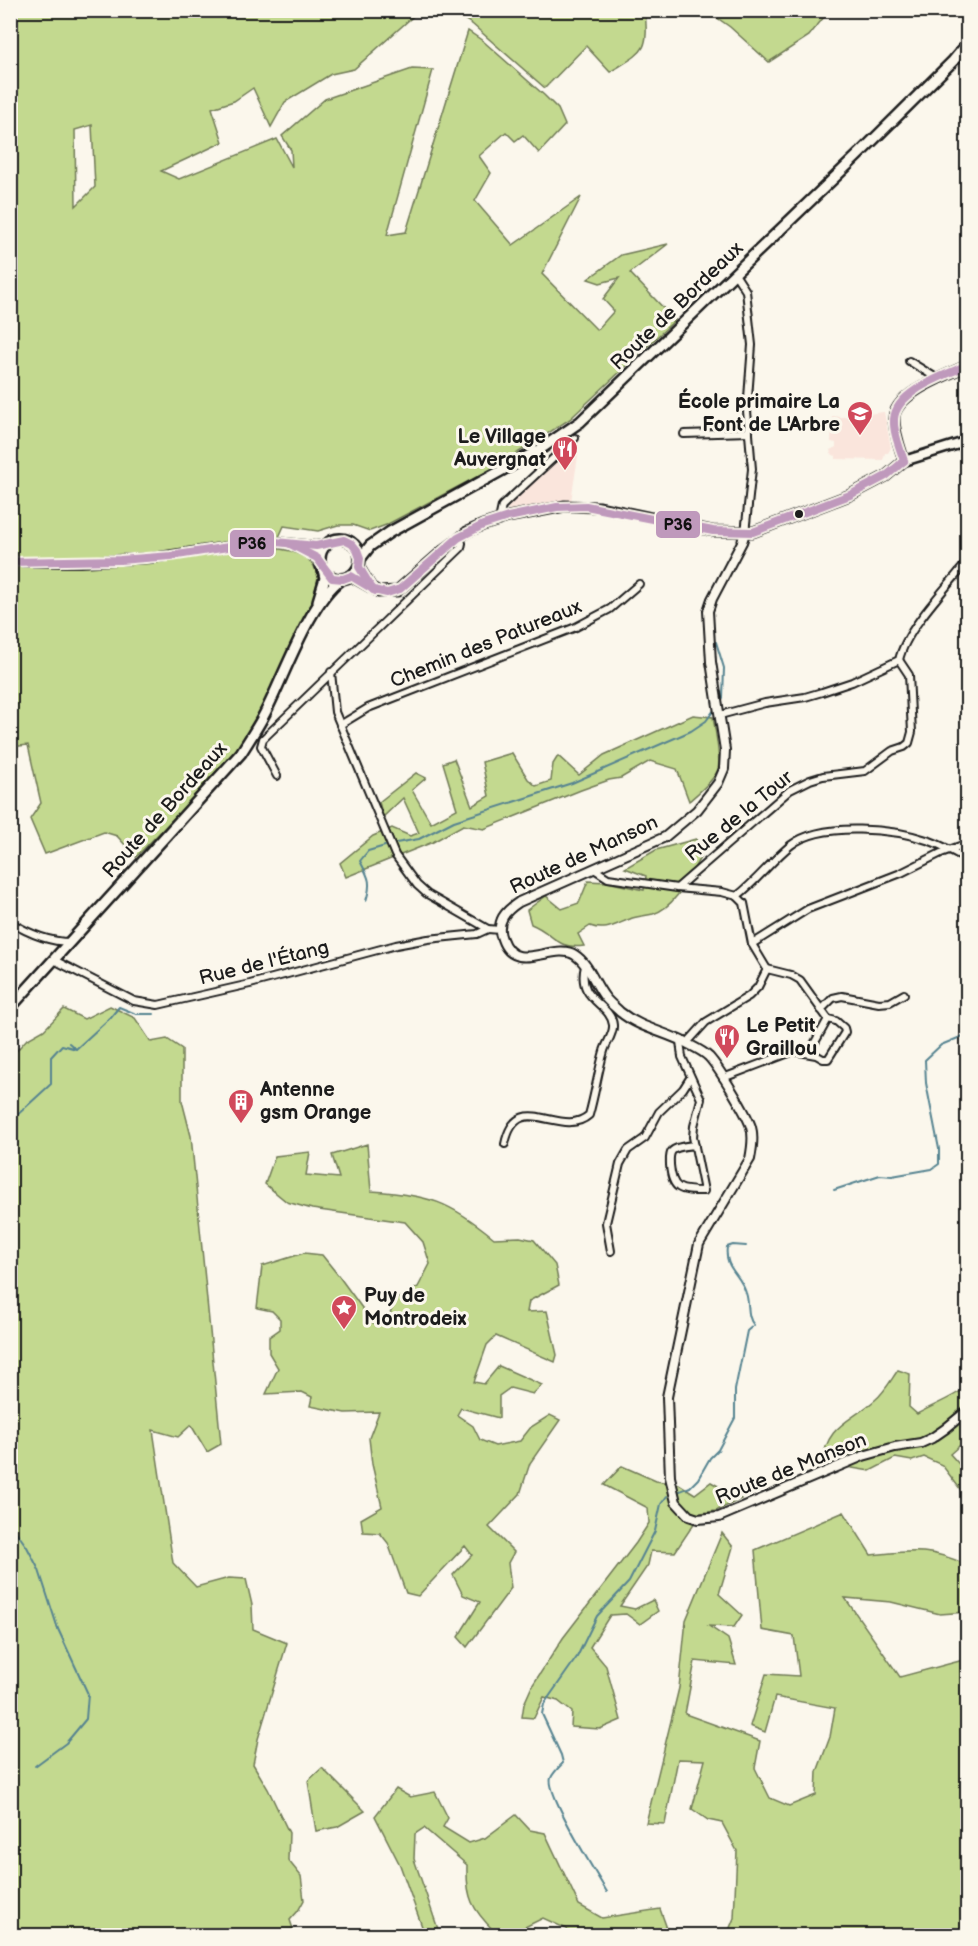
<svg xmlns="http://www.w3.org/2000/svg" width="978" height="1946" viewBox="0 0 978 1946" font-family="'Balsamiq Sans',sans-serif">
<rect width="100%" height="100%" fill="#fbf7ec"/>
<filter id="ink" filterUnits="userSpaceOnUse"><feTurbulence type="fractalNoise" baseFrequency=".0167" numOctaves="2"/><feDisplacementMap in="SourceGraphic" scale="12" xChannelSelector="R" yChannelSelector="G"/><feConvolveMatrix kernelMatrix="1 2 1 2 8 2 1 2 1" color-interpolation-filters="sRGB"/></filter>
<g filter="url(#ink)">
<!-- built -->
<g fill="#fae5dc">
<path d="M884,412L891,448L888,453H885L883,460L836,459V456L831,454L830,450L836,447V443L831,442L832,416L841,417Z"/>
<path d="M577,441L578,456L571,501L511,513L507,508Z"/>
</g>
<!-- green -->
<g fill="#c3d98f" stroke="#707a56" stroke-width="1.5" fill-rule="evenodd">
<path d="M10,11H419L354,69L331,74L285,102L271,127L253,88L234,101L212,108L223,142L161,171L179,179L277,139L292,167L291,150L282,136L325,99L412,69L433,70L387,235L406,232L468,31L483,41L544,95L558,109L565,125L539,153L523,135L515,141L506,132L479,156L491,173L475,201L513,245L581,197L542,274L597,330L614,311L603,299L619,278L600,283L588,279L621,255L668,244L630,273L675,320L570,419L499,465L386,525L370,531L353,525H338L318,531L284,526L274,548L291,551L307,558L314,566L318,577L313,602L259,716L235,755L136,857L117,836L104,832L45,854L30,819L41,803L28,745L11,747ZM92,125L95,187L76,206L75,130Z"/>
<path d="M451,11H645C649,53 644,51 610,72L586,46L545,88L472,24Z"/>
<path d="M695,11H834L832,15L824,17L809,36L769,62L730,27L713,15Z"/>
<path d="M693,715L713,717C715,729 721,759 718,769C715,780 697,794 689,801L677,769L650,761L621,778L609,780L581,790L484,829L463,825L433,842L346,877L340,863L373,836L392,828L410,836L419,833L403,798L383,817L379,802L416,773L426,778L412,790L431,823L457,809L443,763L454,759L472,806L489,796L482,762L512,753L528,779L536,786L551,781L553,764L558,756L579,775L604,755Z"/>
<path d="M696,839L701,856C689,876 677,906 653,914C646,916 637,916 630,919C616,924 606,932 590,926L578,934L584,946C556,950 554,933 531,924L527,910L546,896L562,909L579,903L588,881L607,882L644,890L646,876L625,868L656,850Z"/>
<path d="M110,1006L135,1018L151,1042L167,1039L182,1049V1101L191,1136L221,1444L207,1452L191,1425L178,1437L153,1430L173,1563L196,1587L229,1578L246,1579L252,1605L253,1629L287,1643L258,1739L253,1764L268,1789L289,1833L288,1860L301,1876L304,1900L298,1911L290,1920L295,1935H11V1057L26,1040L44,1030L64,1009L84,1019Z"/>
<path d="M367,1144L371,1191C429,1195 449,1201 494,1238L520,1237L534,1240L555,1265L559,1285L529,1301L527,1312L547,1311L557,1355L555,1362L496,1336L487,1345L474,1382L484,1384L499,1366L542,1385L533,1394L510,1388L499,1396V1418L461,1408L457,1415L473,1426L480,1440L495,1446L520,1441L531,1427L550,1415L560,1420L530,1463L520,1494L489,1527L514,1552L508,1563L511,1588L467,1647L458,1637L480,1602L463,1595L453,1575L472,1555L465,1546L418,1596L406,1593L388,1543L380,1533L363,1532L361,1519L382,1507L372,1464L369,1438L379,1412L345,1413L310,1406L312,1397L302,1392L266,1394L278,1368L269,1353V1337L280,1329V1319L272,1311L257,1308L262,1266L304,1253L322,1255L338,1275L373,1323L389,1317L395,1300L418,1287L430,1264L423,1242L405,1222L312,1209L287,1202L265,1184L275,1156L310,1152L306,1175L339,1178L332,1155Z"/>
<path d="M898,1370L910,1374L909,1407L917,1414C935,1404 950,1399 967,1387V1439L950,1454L967,1473V1498L942,1465L924,1457L912,1461L895,1458L870,1471L823,1463C825,1426 850,1422 875,1400C884,1393 891,1380 898,1370Z"/>
<path d="M622,1466L656,1481L679,1484L695,1494L711,1482L741,1499L716,1511L701,1513L675,1552L651,1551L648,1565L620,1606L635,1609L653,1600L658,1611L640,1624L626,1614L610,1615L590,1647L606,1666L621,1720L600,1729L571,1727L572,1712L558,1701L544,1697L534,1718L522,1717L524,1704L532,1686L563,1638L636,1543L649,1523L648,1508L604,1485Z"/>
<path d="M844,1512L871,1555C911,1551 929,1547 967,1565V1612L940,1614L891,1602L845,1598L900,1677L967,1659V1935H727L734,1918L737,1851L722,1823L708,1820L692,1809L705,1760L678,1759L665,1824L646,1823L679,1688L686,1620L722,1533L733,1547L719,1594L742,1615L734,1627L709,1626L728,1639L736,1665L695,1661L685,1714L760,1741L755,1768L770,1798L789,1806L816,1795L817,1772L830,1737L835,1708L775,1697L765,1732L750,1726L766,1674L799,1676L794,1636L762,1630L755,1550Z"/>
<path d="M322,1768L365,1811L337,1827L316,1831L308,1781Z"/>
<path d="M396,1789L410,1797L435,1792L448,1818L443,1827L469,1843L485,1838L516,1815L530,1830L545,1833L579,1905L602,1918L660,1909L669,1934L570,1935L567,1929L543,1918L523,1928L495,1932C472,1909 466,1898 467,1865L424,1828L415,1834L414,1859L440,1935H425L400,1865L375,1816Z"/>
</g>
<g fill="none" stroke-linecap="round" stroke-linejoin="round">
<!-- stream -->
<g stroke="#578491" stroke-width="2">
<path d="M716,642L724,668L723,698"/>
<path d="M396,843L419,839L454,821L572,783L691,731L706,721L714,710"/>
<path d="M366,901C372,882 369,878 360,861L368,851L385,846"/>
<path d="M69,1043L76,1049L110,1018L119,1007L136,1014H154"/>
<path d="M10,1118L15,1117L51,1084V1057L62,1045L76,1049"/>
<path d="M834,1190L880,1175L892,1176L932,1169L939,1164V1149L926,1083L925,1060L941,1045L968,1034"/>
<path d="M680,1491L690,1487L698,1479L710,1458L718,1450L735,1418V1390L747,1331L754,1325C746,1316 750,1304 746,1293C740,1273 724,1269 727,1247L733,1245L746,1246"/>
<path d="M10,1523L27,1547L39,1570L58,1629L88,1694L86,1719L66,1743L35,1766"/>
<path d="M607,1892C597,1875 545,1792 551,1778C553,1773 559,1767 563,1763L561,1755L542,1714L544,1704L577,1657L597,1616L629,1582L655,1531L661,1504L667,1496"/>
</g>
<defs>
<g id="minor">
<path d="M735,274L746,291L752,345L747,411L752,469L745,533"/>
<path d="M909,361L938,379"/>
<path d="M684,434L749,432"/>
<path d="M499,520L502,506L575,438"/>
<path d="M331,672L335,712L395,855L417,885L427,894L488,929L500,930"/>
<path d="M720,715L765,703L805,697L822,692L852,682L899,660C906,629 947,587 968,561"/>
<path d="M340,725L368,708L576,627L610,609L639,584"/>
<path d="M277,776L261,746L263,739L461,548L462,543L458,538"/>
<path d="M594,869L608,878L677,888L722,892L737,896L744,903L752,944L767,969"/>
<path d="M677,888L790,790L810,780L823,776L865,771L892,751L904,747L909,743L912,732L909,675L899,660"/>
<path d="M737,896C757,881 772,860 791,845C822,821 896,829 930,841C944,846 956,853 968,860"/>
<path d="M10,922C28,933 49,942 70,942"/>
<path d="M752,944L808,909L901,873L941,853L968,843"/>
<path d="M54,960L134,1001L158,1005L250,984L396,945L428,939L477,934L488,929"/>
<path d="M821,1010L833,998L842,996L879,1003L890,1002L904,994"/>
<path d="M680,1041L682,1057L701,1099L694,1126L693,1137L704,1191C680,1191 672,1190 670,1165C670,1160 669,1155 672,1151C677,1146 688,1146 695,1145"/>
<path d="M687,1043L706,1022L749,996L758,987L767,969L791,975L800,980L828,1019L809,1053"/>
<path d="M723,1078L794,1051L816,1055L823,1059H828L845,1032L844,1028L836,1021L828,1019"/>
<path d="M505,1144C517,1087 561,1140 589,1115C595,1094 598,1072 604,1051C606,1043 614,1034 613,1025C611,1003 576,1001 585,966"/>
<path d="M611,1251L606,1223L620,1164L628,1150L645,1138L659,1112L683,1089L690,1078"/>
</g>
<g id="tertiary">
<path d="M745,533L742,542L712,599L708,611L711,662L725,750L724,769L718,783L697,810L665,837L519,902C513,906 507,910 503,917C499,924 499,933 502,939C515,976 554,941 575,955C589,964 594,983 604,996C608,1002 615,1007 620,1012C641,1029 667,1032 690,1045C696,1048 704,1052 709,1057C719,1068 747,1114 751,1127C754,1137 752,1149 750,1159L699,1244L667,1397L670,1477L676,1502L689,1516L698,1519L719,1517L863,1456L895,1447L921,1443L932,1438L945,1429L968,1410"/>
<path d="M293,545L311,554L321,561"/>
<path d="M10,562H81L152,558L266,541L316,546L328,544"/>
</g>
<g id="secondary">
<path d="M904,461C900,448 894,433 894,419C894,393 948,375 968,365"/>
<path d="M359,567L371,587"/>
<path d="M351,576L379,592L397,591L444,550L467,532L483,525L508,517L565,506L600,507L713,531L753,532L850,495L886,476L904,461L968,441"/>
</g>
<g id="primary">
<circle cx="340" cy="559" r="20"/>
<path d="M360,559L370,546L390,532L539,450L580,422L857,156L953,61L968,43"/>
<path d="M318,601L325,578L323,569"/>
<path d="M10,1008L241,753C249,740 258,727 265,713C284,677 309,602 341,579"/>
</g>
</defs>
<!-- minor casing -->
<use href="#minor" stroke="#1c1c1c" stroke-width="10"/>
<!-- tertiary casing -->
<use href="#tertiary" stroke="#1c1c1c" stroke-width="12"/>
<!-- secondary casing -->
<use href="#secondary" stroke="#1c1c1c" stroke-width="13"/>
<!-- primary casing -->
<use href="#primary" stroke="#1c1c1c" stroke-width="14"/>
<!-- minor -->
<use href="#minor" stroke="#fbf7ec" stroke-width="6"/>
<!-- tertiary -->
<use href="#tertiary" stroke="#fbf7ec" stroke-width="8"/>
<!-- secondary -->
<use href="#secondary" stroke="#fbf7ec" stroke-width="8"/>
<!-- primary -->
<use href="#primary" stroke="#fbf7ec" stroke-width="9"/>
<defs>
<g id="bus-1">
<path d="M904,461C900,448 893,433 894,419C896,391 946,375 968,365"/>
<path d="M290,544L317,558L332,578L343,579L351,576L376,591"/>
<path d="M10,562L120,560L171,556L266,541L316,546L344,540L352,544L357,550L360,558L359,567L373,590L387,593L400,589L458,538L483,525L508,517L557,507L586,506L713,531L753,532L850,495L886,476L904,461"/>
</g>
</defs>
<!-- bus-1 casing -->
<use href="#bus-1" stroke="#fbf7ec" stroke-width="12"/>
<!-- bus-1 -->
<use href="#bus-1" stroke="#bf99bc" stroke-width="8"/>
</g>
</g>
<!-- icons -->
<defs>
<symbol id="school-pin" viewBox="-11 -11 22 30"><path d="M0 17L-7.5 6A9.5 9.5 0 1 1 7.5 6Z" fill="#d1495b" stroke="#fbf7ec"/><path d="M0-5L7-2L0 1L-7-2ZM-4 1L0 2.5L4 1V4Q0 6-4 4Z" fill="#fff"/></symbol>
<symbol id="restaurant-pin" viewBox="-11 -11 22 30"><path d="M0 17L-7.5 6A9.5 9.5 0 1 1 7.5 6Z" fill="#d1495b" stroke="#fbf7ec"/><path d="M-5-6h1v4h1v-4h1v4h1v-4h1v5L-1.5 .5V6h-2V.5L-5-1ZM5-6V6H3V1.5H1.5Q1.5-4 5-6Z" fill="#fff"/></symbol>
<symbol id="building-pin" viewBox="-11 -11 22 30"><path d="M0 17L-7.5 6A9.5 9.5 0 1 1 7.5 6Z" fill="#d1495b" stroke="#fbf7ec"/><path d="M-4-6H4V6H1V3H-1V6H-4ZM-2.5-4.3h1.7v1.8h-1.7ZM.8-4.3h1.7v1.8H.8ZM-2.5-1h1.7V.8h-1.7ZM.8-1h1.7V.8H.8Z" fill="#fff"/></symbol>
<symbol id="sight-pin" viewBox="-11 -11 22 30"><path d="M0 17L-7.5 6A9.5 9.5 0 1 1 7.5 6Z" fill="#d1495b" stroke="#fbf7ec"/><path d="M0-6L1.8-2.2L6-1.7L2.9 1.2L3.7 5.4L0 3.3L-3.7 5.4L-2.9 1.2L-6-1.7L-1.8-2.2Z" fill="#fff"/></symbol>
</defs>
<g fill-rule="evenodd">
<use href="#school-pin" x="845" y="399" width="30" height="40"/>
<use href="#restaurant-pin" x="550" y="434" width="30" height="40"/>
<use href="#restaurant-pin" x="712" y="1022" width="30" height="40"/>
<use href="#building-pin" x="226" y="1087" width="30" height="40"/>
<use href="#sight-pin" x="329" y="1293" width="30" height="40"/>
</g>
<!-- markers -->
<circle fill="#1c1c1c" stroke="#fbf7ec" stroke-width="2" cx="799" cy="514" r="5"/>
<g text-anchor="middle" dominant-baseline="central" stroke-width="6" stroke-linejoin="round" paint-order="stroke">
<!-- street labels -->
<g font-size="20" fill="#1c1c1c" stroke="#fbf7ec">
<text transform="translate(677 306) rotate(-44)">Route de Bordeaux</text>
<text transform="translate(486 644) rotate(-22)">Chemin des Patureaux</text>
<text transform="translate(165 810) rotate(-48)">Route de Bordeaux</text>
<text transform="translate(739 816) rotate(-39)">Rue de la Tour</text>
<text transform="translate(584 855) rotate(-25)">Route de Manson</text>
<text transform="translate(264 963) rotate(-14)">Rue de l'Étang</text>
<text transform="translate(791 1469) rotate(-22)">Route de Manson</text>
</g>
<!-- poi labels -->
<g font-size="20" font-weight="bold" fill="#1c1c1c" stroke="#fbf7ec" text-anchor="start">
<text x="840" y="402" text-anchor="end">École primaire La<tspan x="840" dy="23">Font de L'Arbre</tspan></text>
<text x="546" y="437" text-anchor="end">Le Village<tspan x="546" dy="23">Auvergnat</tspan></text>
<text x="746" y="1026">Le Petit<tspan x="746" dy="23">Graillou</tspan></text>
<text x="260" y="1090">Antenne<tspan x="260" dy="23">gsm Orange</tspan></text>
<text x="364" y="1296">Puy de<tspan x="364" dy="23">Montrodeix</tspan></text>
</g>
</g>
<g stroke="#fbf7ec" stroke-width="2">
<rect x="655" y="510" width="46" height="29" rx="6" fill="#bf99bc"/>
<rect x="229" y="529" width="46" height="29" rx="6" fill="#bf99bc"/>
</g>
<g font-size="16" text-anchor="middle" font-weight="bold" fill="#111">
<text x="678" y="530">P36</text>
<text x="252" y="549">P36</text>
</g>
<!-- margin -->
<rect width="978" height="1946" fill="none" stroke="#fbf7ec" stroke-width="36"/>
<rect x="18" y="18" width="942" height="1910" fill="none" stroke="#1c1c1c" stroke-width="2" filter="url(#ink)"/>
</svg>
